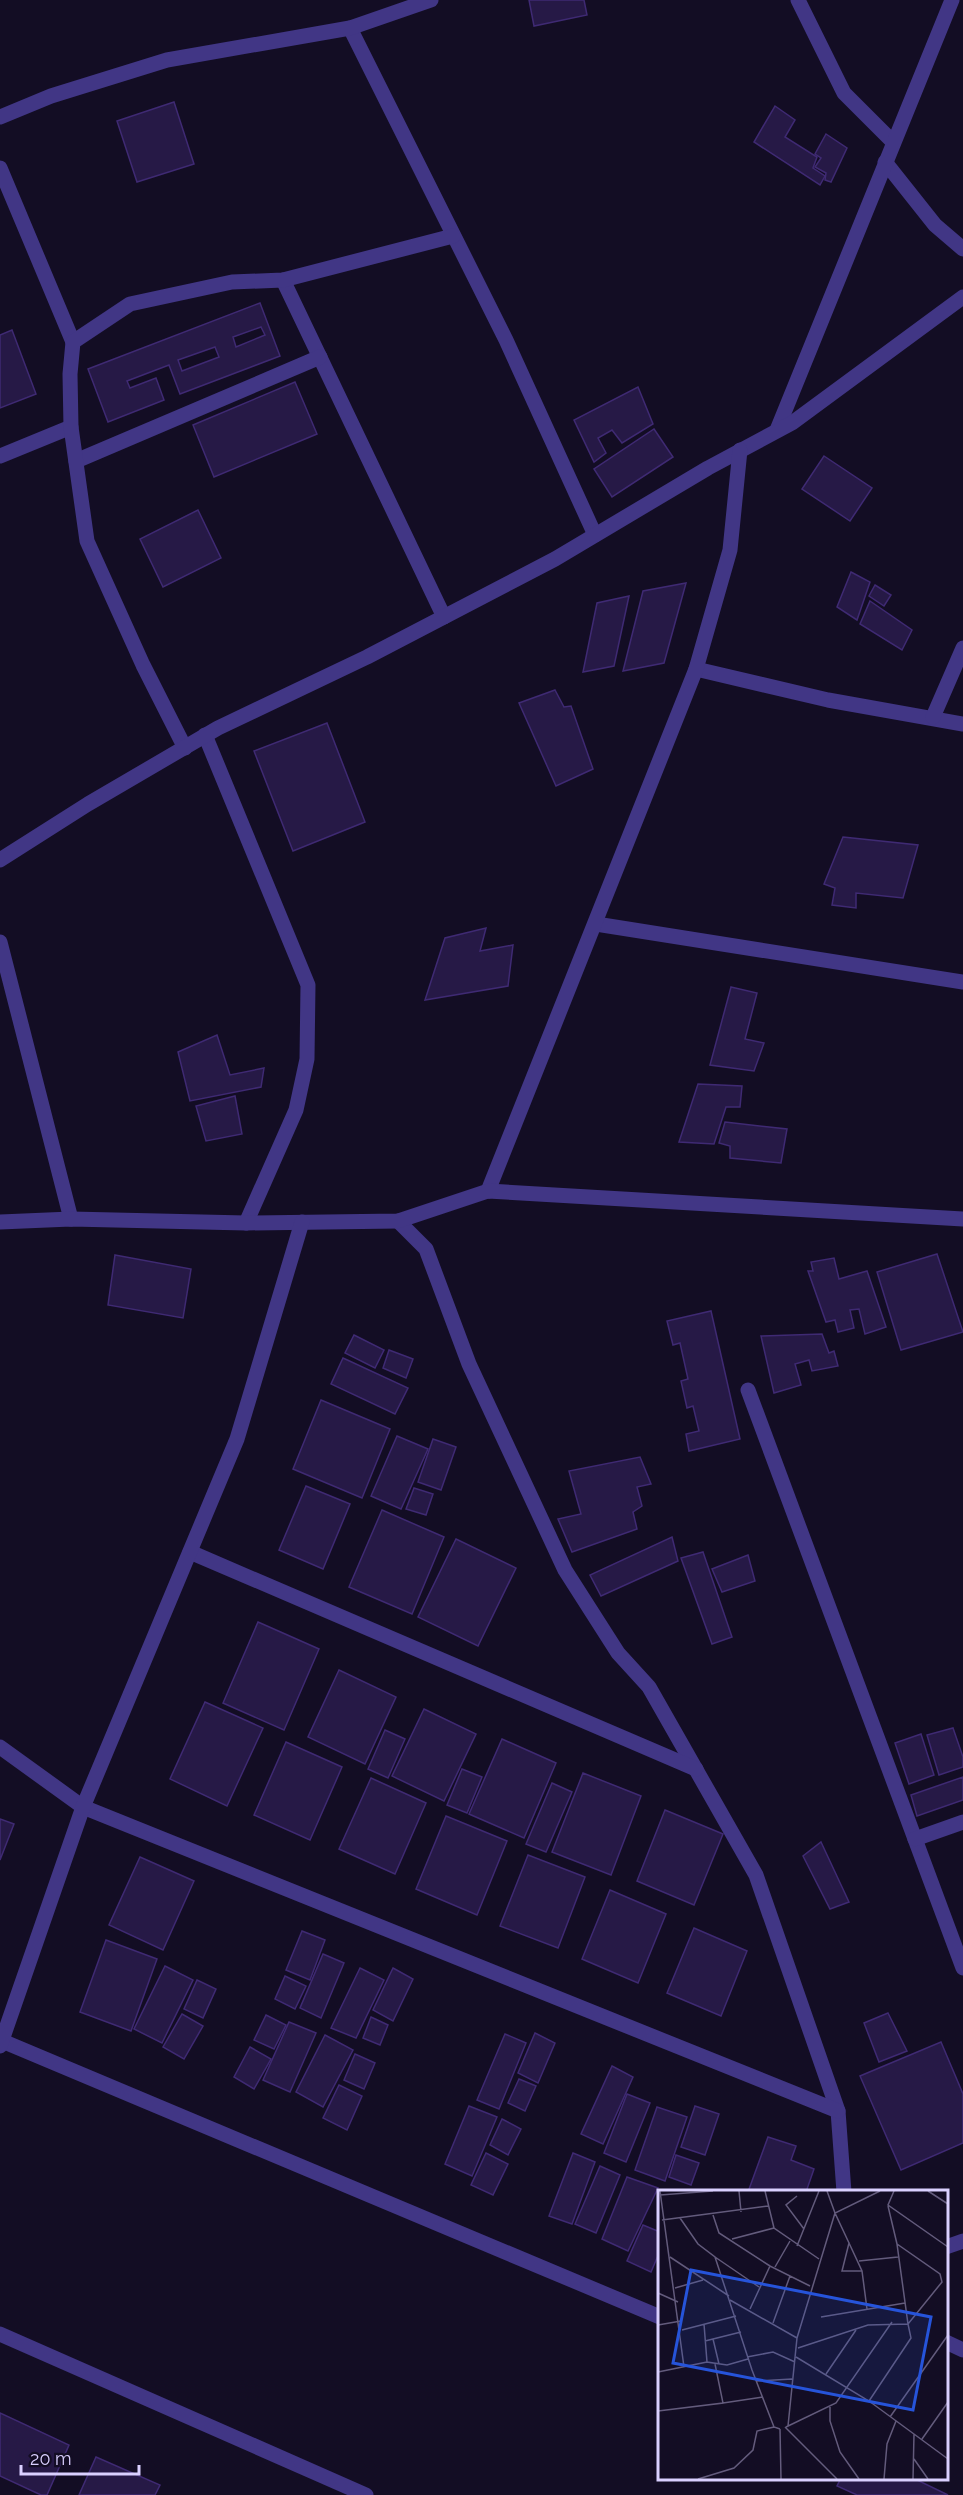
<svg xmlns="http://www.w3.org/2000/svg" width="963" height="2495" viewBox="0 0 963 2495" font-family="Raleway,sans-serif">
<rect width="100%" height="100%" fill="#130d24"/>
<!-- building -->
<g fill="#261946" stroke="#3f2a73" stroke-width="1.5" fill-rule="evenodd">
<path d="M529,0H584L587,15L534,26Z"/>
<path d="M174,102L194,164L137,182L117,121Z"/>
<path d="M775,106L795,120L785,137L817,157L813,168L825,176L820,185L754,142Z"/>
<path d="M826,134L847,148L831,182L825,180L826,173L815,167L821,158L815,154Z"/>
<path d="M260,303L280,356L180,394L169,365L127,381L130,388L156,378L164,400L108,422L88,369ZM261,327L265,335L236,347L233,337ZM215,347L219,357L182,371L178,360Z"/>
<path d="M12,330L36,394L0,408V335Z"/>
<path d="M295,382L317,434L214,477L193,425Z"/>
<path d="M638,387L653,424L622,443L612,430L598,438L606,453L594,462L574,420Z"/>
<path d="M654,429L673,457L612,497L594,469Z"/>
<path d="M824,456L872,488L850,521L802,489Z"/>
<path d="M198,510L221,558L163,587L140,539Z"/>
<path d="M851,572L870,582L857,620L837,607Z"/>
<path d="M686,583L664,663L623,671L643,591Z"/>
<path d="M875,585L891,595L884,606L869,596Z"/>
<path d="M629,596L614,666L583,672L597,603Z"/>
<path d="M870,601L912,630L902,650L860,624Z"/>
<path d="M555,690L564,707L571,706L593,769L556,786L519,703Z"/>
<path d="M327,723L365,822L293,851L254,751Z"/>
<path d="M843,837L918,845L903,898L856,893V908L832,905L835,888L824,884Z"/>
<path d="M486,928L480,951L513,945L508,986L425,1000L445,938Z"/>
<path d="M731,987L757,993L745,1039L764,1043L754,1071L710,1065Z"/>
<path d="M217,1035L230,1075L264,1068L261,1087L190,1101L178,1052Z"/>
<path d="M698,1084L742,1086L740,1107H726L714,1144L679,1142Z"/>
<path d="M235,1096L242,1134L206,1141L196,1106Z"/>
<path d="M725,1122L787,1129L781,1163L730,1158V1146L719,1143Z"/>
<path d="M937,1254L963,1332L901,1350L877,1272Z"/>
<path d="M115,1255L191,1269L183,1318L108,1305Z"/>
<path d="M834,1258L839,1279L867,1271L886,1327L865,1334L859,1309L850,1310L854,1328L838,1332L835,1320L826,1322L808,1271H813L811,1262Z"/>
<path d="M711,1311L740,1439L689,1451L686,1434L699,1431L693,1406L687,1408L681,1381L688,1379L680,1343L673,1345L667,1321Z"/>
<path d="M822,1334L829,1353L834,1351L838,1366L812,1371L809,1360L795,1364L801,1385L774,1393L761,1336Z"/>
<path d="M354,1335L384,1350L375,1368L345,1353Z"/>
<path d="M389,1350L413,1359L406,1378L383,1368Z"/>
<path d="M343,1358L408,1388L395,1414L331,1384Z"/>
<path d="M321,1400L390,1429L362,1498L293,1469Z"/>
<path d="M397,1436L428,1449L401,1509L371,1496Z"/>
<path d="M433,1439L456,1447L441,1490L418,1482Z"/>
<path d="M640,1457L651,1484L637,1487L642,1506L633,1512L637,1529L572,1552L558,1519L581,1514L569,1471Z"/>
<path d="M306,1486L350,1504L323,1569L279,1550Z"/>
<path d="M414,1488L433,1494L426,1515L406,1509Z"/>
<path d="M382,1510L444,1537L412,1614L349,1587Z"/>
<path d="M672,1537L678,1561L601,1596L590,1575Z"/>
<path d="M456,1539L516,1568L478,1646L418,1617Z"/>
<path d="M703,1552L732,1637L712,1644L681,1558Z"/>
<path d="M748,1555L755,1581L722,1592L712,1569Z"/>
<path d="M258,1622L319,1649L284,1730L223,1703Z"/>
<path d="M339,1670L396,1697L365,1764L308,1737Z"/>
<path d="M205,1702L263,1728L227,1806L170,1779Z"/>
<path d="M424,1709L476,1734L444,1801L392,1776Z"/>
<path d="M953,1728L963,1757V1767L939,1775L927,1735Z"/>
<path d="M385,1730L405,1739L388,1778L368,1769Z"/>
<path d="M921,1734L934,1775L909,1784L895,1743Z"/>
<path d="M502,1739L556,1763L524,1838L469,1814Z"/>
<path d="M286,1742L342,1767L310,1840L254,1815Z"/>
<path d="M462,1769L482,1777L467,1813L447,1805Z"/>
<path d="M583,1773L641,1796L611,1875L552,1852Z"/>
<path d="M963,1777V1800L917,1816L911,1795Z"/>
<path d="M371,1778L426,1803L395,1874L339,1849Z"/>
<path d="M552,1783L572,1792L546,1852L526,1844Z"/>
<path d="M665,1810L723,1834L694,1905L637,1881Z"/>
<path d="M446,1816L507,1841L477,1915L416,1889Z"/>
<path d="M0,1819L14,1824L0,1860Z"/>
<path d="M821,1842L849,1902L830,1909L803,1856Z"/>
<path d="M528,1855L585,1877L558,1948L500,1926Z"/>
<path d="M140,1857L194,1881L163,1950L109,1925Z"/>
<path d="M610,1890L666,1914L638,1983L582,1959Z"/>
<path d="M694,1928L747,1951L721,2016L667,1993Z"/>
<path d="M302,1931L325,1940L310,1980L286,1970Z"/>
<path d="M106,1940L157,1959L131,2031L80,2012Z"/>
<path d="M323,1954L344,1963L321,2018L300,2008Z"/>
<path d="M165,1966L193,1980L162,2043L134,2029Z"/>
<path d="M360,1968L384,1980L356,2038L331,2028Z"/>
<path d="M393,1968L413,1979L393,2021L373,2010Z"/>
<path d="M285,1976L306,1986L295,2009L275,1999Z"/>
<path d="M197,1980L216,1989L203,2018L184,2009Z"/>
<path d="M888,2013L907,2051L879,2062L864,2023Z"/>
<path d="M182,2014L203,2026L184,2059L163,2047Z"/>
<path d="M266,2015L286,2025L274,2049L254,2040Z"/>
<path d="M371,2017L388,2025L380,2045L363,2038Z"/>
<path d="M289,2022L316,2033L290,2092L263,2080Z"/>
<path d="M535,2033L555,2043L538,2083L518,2073Z"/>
<path d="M505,2034L526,2043L499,2109L477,2100Z"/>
<path d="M325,2035L353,2050L323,2107L296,2092Z"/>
<path d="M941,2042L963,2094V2143L901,2170L860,2076Z"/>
<path d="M250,2047L271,2059L254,2089L234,2077Z"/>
<path d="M355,2054L375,2063L364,2089L344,2080Z"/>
<path d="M612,2066L633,2077L603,2144L581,2134Z"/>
<path d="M519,2079L536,2086L525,2111L508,2103Z"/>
<path d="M339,2085L362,2096L347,2130L323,2118Z"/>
<path d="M627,2094L650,2103L626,2162L604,2153Z"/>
<path d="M469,2106L497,2117L472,2176L445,2164Z"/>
<path d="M695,2106L719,2114L705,2155L681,2147Z"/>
<path d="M657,2107L687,2117L665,2181L635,2170Z"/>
<path d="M502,2119L521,2129L508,2155L490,2145Z"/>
<path d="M768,2137L796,2146L791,2160L814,2169L806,2192H748Z"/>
<path d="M486,2153L508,2164L493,2195L471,2185Z"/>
<path d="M573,2153L595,2162L572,2224L549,2216Z"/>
<path d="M676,2155L699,2163L691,2185L669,2177Z"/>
<path d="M600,2166L620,2175L596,2233L575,2224Z"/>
<path d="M627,2177L658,2188L628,2251L602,2239Z"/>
<path d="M643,2225L660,2232V2251L651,2272L627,2261Z"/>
<path d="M0,2413L69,2445L47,2495H41L0,2476Z"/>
<path d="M96,2457L160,2485L155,2495H79Z"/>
<path d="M841,2478H913L948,2495H857L837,2486Z"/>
</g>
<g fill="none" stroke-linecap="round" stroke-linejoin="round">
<!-- minor -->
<g stroke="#413685" stroke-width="15">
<path d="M798,0L844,93L893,142"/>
<path d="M350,28L506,340L595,535"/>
<path d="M0,117L51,96L167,60L350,28L431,0"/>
<path d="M885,162L935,225L963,249"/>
<path d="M0,168L73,342"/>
<path d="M283,280L444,617"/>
<path d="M777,430L952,0"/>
<path d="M0,456L71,427"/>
<path d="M76,461L320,357"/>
<path d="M696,669L828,700L963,724"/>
<path d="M933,717L963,648"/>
<path d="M205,735L308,985L307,1059L296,1110L246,1223"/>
<path d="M185,748L143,665L87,541L71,427L70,374L73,342L130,304L232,282L283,280L453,236"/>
<path d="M0,860L88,804L218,728L367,657L555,559L708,468L792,423L963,297"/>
<path d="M596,924L963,982"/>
<path d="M0,942L71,1219"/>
<path d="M488,1191L696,669L730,550L740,450"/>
<path d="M398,1221L426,1249L469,1364L565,1570L618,1653L649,1687L756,1875L838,2111L844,2192"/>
<path d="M0,1222L71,1219L246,1223L398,1221L488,1191L963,1219"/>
<path d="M748,1390L963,1968"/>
<path d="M190,1552L696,1769"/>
<path d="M0,1747L83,1807L838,2111"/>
<path d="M915,1839L963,1822"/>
<path d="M2,2041L660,2317"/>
<path d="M0,2046L83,1807L237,1439L302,1222"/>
<path d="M946,2247L963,2241"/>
<path d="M0,2334L366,2495"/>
<path d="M946,2342L963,2350"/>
</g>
</g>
<!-- overview -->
<g transform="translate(658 2190)">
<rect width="290" height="290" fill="#130d24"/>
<path fill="none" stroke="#635b7c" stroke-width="1.5" d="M2,1L26,177M81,1L83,22M107,1L116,38L161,69M236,1L230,15L290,57M270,1L290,14M2,5L55,1M139,6L128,15L146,39M230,16L239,54M55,25L61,43L112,76M22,28L40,54L57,67L94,180L116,237L122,239M4,30L110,16M74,49L116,38M191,53L204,81L209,119M139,56L161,1M12,67L71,106M57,67L101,97M201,71L240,67M117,77L132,51M204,81H184L191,53L177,23L222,1M17,98L45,90M0,103L20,112M72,110L139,148M92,119L112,76L152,96M163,127L247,113M115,133L132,86M46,134L49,172L69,175L90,169M0,135L23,131M24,140L78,126M55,149L61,174M47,151L83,142M140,158L210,135L250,134L284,92L282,84L239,54L250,134L253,148L211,211M89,167L115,162L137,172M138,167L211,211L290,269M0,182L49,172M168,184L198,140M98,191L134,189M65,213L105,207M172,217V231L182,262L201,289M0,221L65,213L57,174M232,227L290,145M130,236L139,148L177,23L169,1M127,237L179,289M128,237L178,213L234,132M122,239L123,289M264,249L290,212M256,269L270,289M40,289L76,278L95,260L99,241L116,237M226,289L229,254L238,231M255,289L256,244"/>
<path fill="#2654da" fill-opacity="0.15" stroke="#2654da" stroke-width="3" d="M33,80L273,127L255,220L15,173Z"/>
<rect width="290" height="290" fill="none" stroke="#dad0ff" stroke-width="3"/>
</g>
<!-- scale -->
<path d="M21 2465v9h118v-9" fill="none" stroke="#dad0ff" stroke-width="3"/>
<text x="30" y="2465" font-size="18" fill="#dad0ff" stroke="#130d24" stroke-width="4.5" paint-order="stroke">20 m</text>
</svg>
